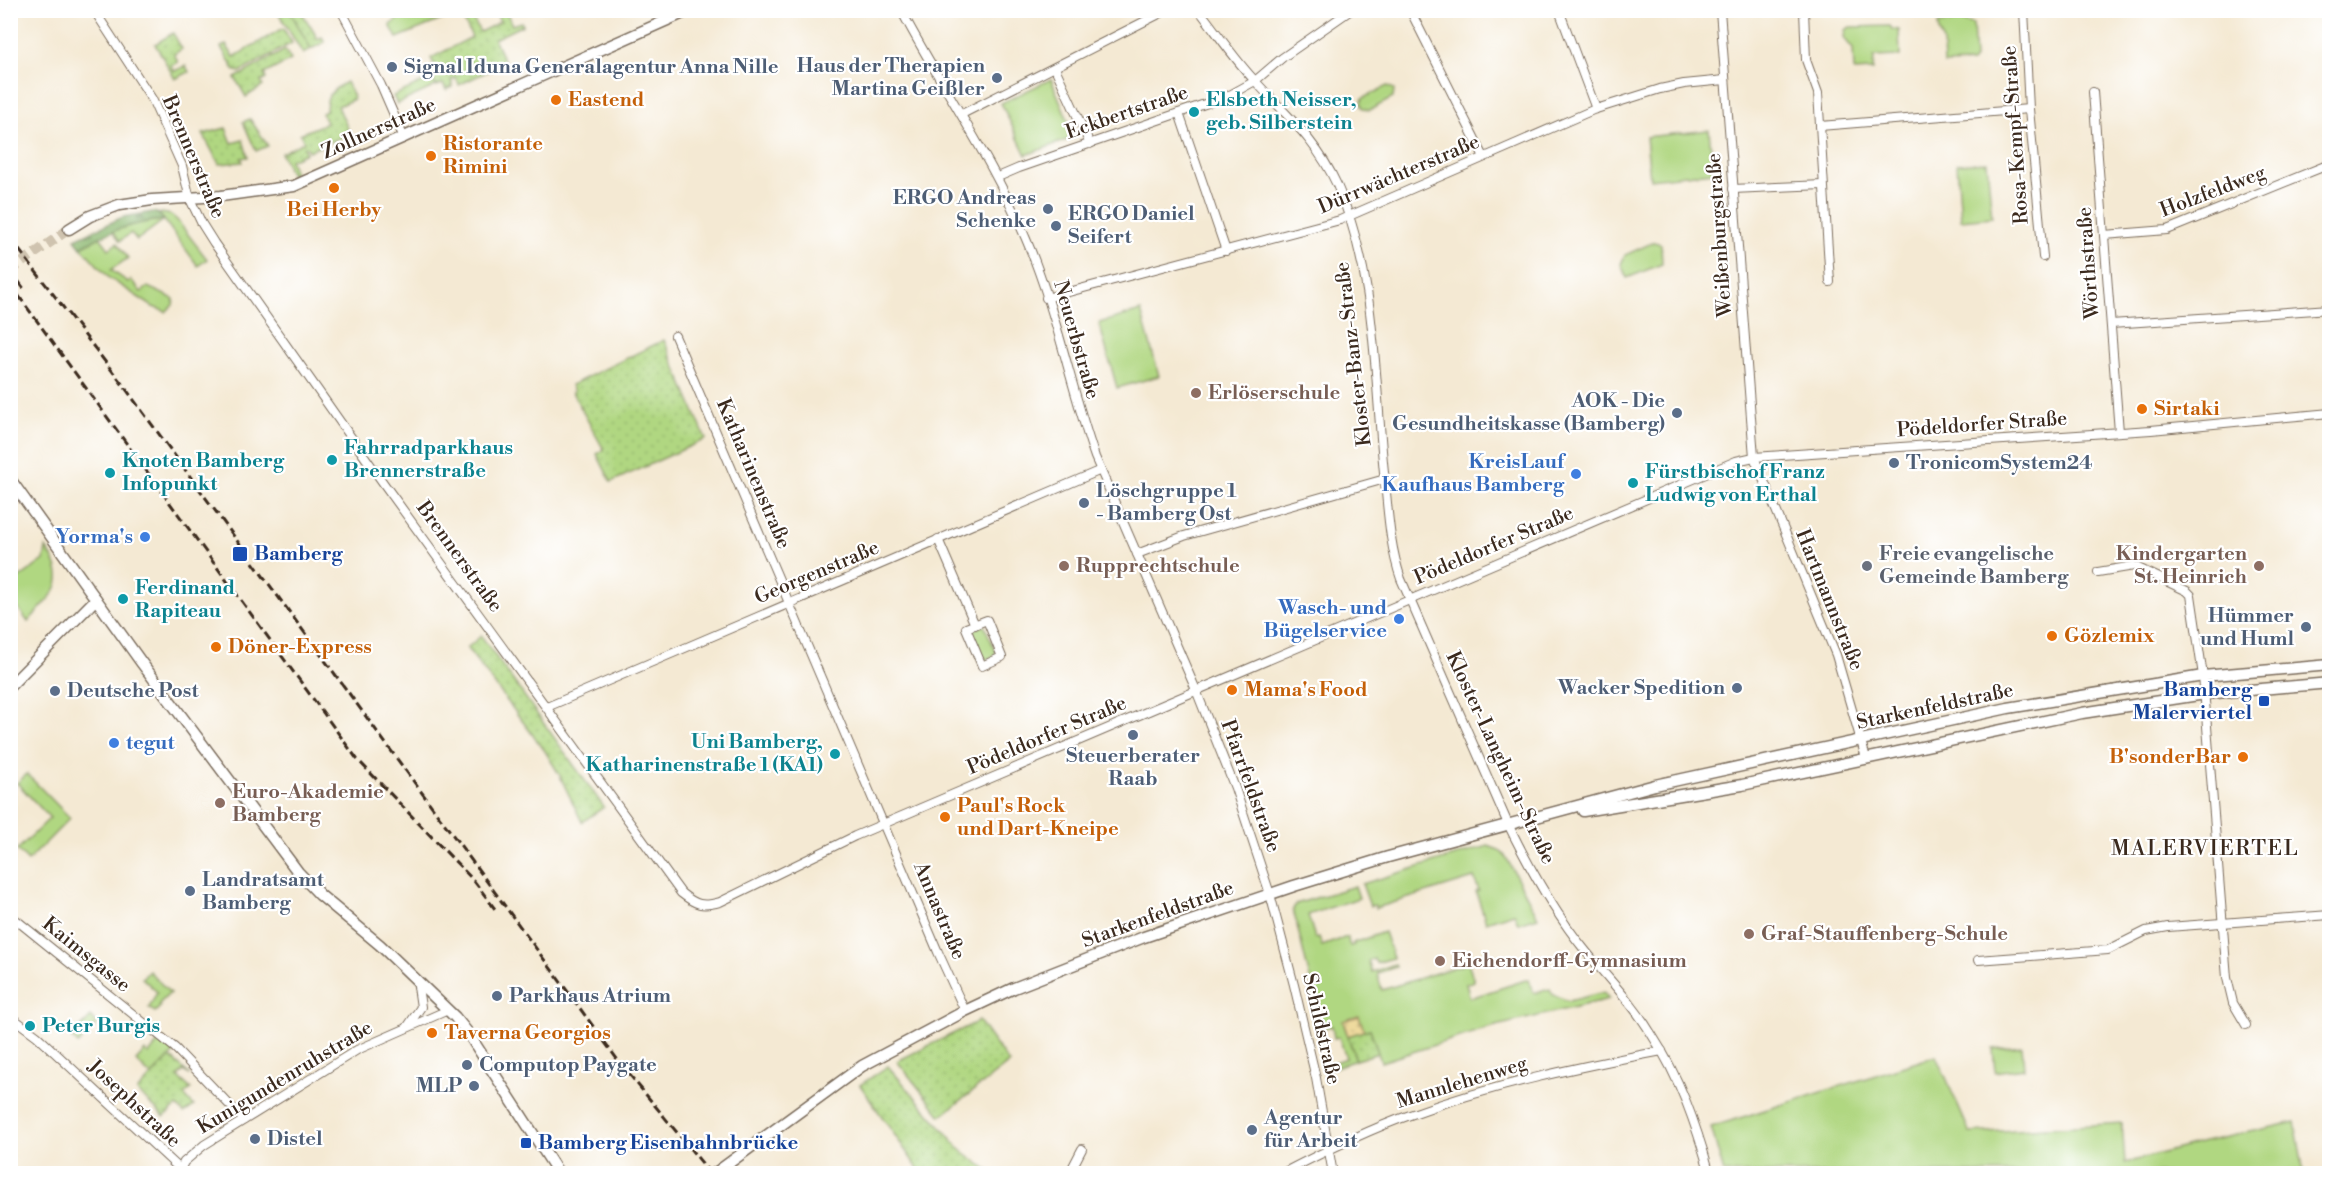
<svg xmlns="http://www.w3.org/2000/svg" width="2340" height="1184" viewBox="0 0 2340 1184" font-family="'Libre Bodoni',serif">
<defs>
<pattern id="forest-firs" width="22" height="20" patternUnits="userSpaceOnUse" patternTransform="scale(1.5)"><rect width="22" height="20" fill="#8cb86f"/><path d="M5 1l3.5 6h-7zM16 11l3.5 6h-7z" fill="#74965b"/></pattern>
<pattern id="sand-dots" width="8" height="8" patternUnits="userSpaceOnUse" patternTransform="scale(1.5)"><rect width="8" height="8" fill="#eeda9e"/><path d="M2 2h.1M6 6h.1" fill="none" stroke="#cdbb88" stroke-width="1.8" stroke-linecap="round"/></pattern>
<pattern id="garden-dots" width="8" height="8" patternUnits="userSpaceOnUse" patternTransform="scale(1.5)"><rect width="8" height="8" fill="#b0d781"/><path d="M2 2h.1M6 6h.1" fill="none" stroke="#98b96f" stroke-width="1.8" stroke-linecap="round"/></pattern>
</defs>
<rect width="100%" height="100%" fill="#fff"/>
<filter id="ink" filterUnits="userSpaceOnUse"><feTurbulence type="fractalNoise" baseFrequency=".0167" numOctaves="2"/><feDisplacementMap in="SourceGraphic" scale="12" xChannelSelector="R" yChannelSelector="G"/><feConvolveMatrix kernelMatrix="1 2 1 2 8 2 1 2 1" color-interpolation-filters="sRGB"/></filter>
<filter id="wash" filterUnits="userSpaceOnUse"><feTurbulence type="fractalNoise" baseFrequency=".008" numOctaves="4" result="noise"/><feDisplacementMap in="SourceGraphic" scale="24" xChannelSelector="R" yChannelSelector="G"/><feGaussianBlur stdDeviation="1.35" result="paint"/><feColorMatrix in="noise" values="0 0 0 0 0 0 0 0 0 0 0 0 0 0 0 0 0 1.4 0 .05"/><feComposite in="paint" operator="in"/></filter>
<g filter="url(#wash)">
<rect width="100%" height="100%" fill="#f4e9d3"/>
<!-- green -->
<g fill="#b0d781" stroke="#768050" stroke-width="1.5">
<path d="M285,11H290L311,49L303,54L279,14Z"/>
<path d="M396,11V10L463,11L397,38L390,25L398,19Z"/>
<path d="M1962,21L1973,24L1975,59L1972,63L1944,64L1943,42L1939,32L1938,24Z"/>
<path d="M1890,26L1892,29L1899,30L1900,56L1874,57L1873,70L1854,71L1853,49L1844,38L1845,30L1850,27Z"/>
<path d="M432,78L436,86L397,104L393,96Z"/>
<path d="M1051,79L1075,137L1026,155L1001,103Z"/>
<path d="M1387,86L1394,89L1393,98L1370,110L1363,109L1361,104L1363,98Z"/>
<path d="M1709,130L1713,172L1650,179L1646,137Z"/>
<path d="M1987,162L1992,217L1961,220L1957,164Z"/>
<path d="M162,213L171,215L177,220L207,259L198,266L164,220L137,240L131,233L120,241L112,230L136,223L163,220L159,214Z"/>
<path d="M100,237L109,249L117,243L128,258L111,270L128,282L131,280L141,292L148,287L174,299L173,305L166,312L153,307L109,278L81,247Z"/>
<path d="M1654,242L1661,244L1662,264L1627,278L1621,264L1625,255Z"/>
<path d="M1141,311L1159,376L1117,388L1099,323Z"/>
<path d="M46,548C72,584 52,594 28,622L11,598V584L44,560Z"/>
<path d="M983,625L985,627L996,652C994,658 988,661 982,658L972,632L973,630Z"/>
<path d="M27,774L70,818L28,861L17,850L50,818L17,783Z"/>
<path d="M1488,846L1499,850L1506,857L1538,917L1518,923L1514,913L1486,922L1476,892L1479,891L1474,878L1376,908L1375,905L1370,906L1362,884Z"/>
<path d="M1355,886L1359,898L1308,915L1315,938L1319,937L1322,946L1347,937L1350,946L1354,945L1353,943L1384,932L1393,958L1376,963L1374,959L1368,961L1372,972L1395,964L1396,967L1377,973L1382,990L1468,963L1474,981L1466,984L1470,998L1529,979L1533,993L1550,989L1553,995L1569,1001L1604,992L1609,999L1488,1028L1381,1062L1370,1029L1364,1031L1359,1017L1343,1022L1356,1060L1327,1070L1326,1065L1346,1058L1339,1037L1334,1038L1332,1026L1322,1028L1293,909L1296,904Z"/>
<path d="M149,971L170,993L159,1004L160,1007L155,1012L149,1008L157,992L142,978Z"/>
<path d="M91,1017L97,1024L78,1044L71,1037Z"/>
<path d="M160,1040L175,1052L151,1076L136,1061L145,1051L149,1054Z"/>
<path d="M2022,1046L2024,1068L1995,1072L1993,1049Z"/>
<path d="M1936,1056L1970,1133L2122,1123L2125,1163L2204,1142L2295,1122L2304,1173H1724L1711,1127Z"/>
</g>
<!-- forest -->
<path fill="url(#forest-firs)" stroke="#647146" stroke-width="1.5" d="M153,212L159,214L164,220C131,223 110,231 81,247L75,239L123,217Z"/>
<!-- sand -->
<path fill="url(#sand-dots)" stroke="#94825e" stroke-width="1.5" d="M1359,1016L1364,1031L1348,1036L1343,1021Z"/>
<!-- garden -->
<g fill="url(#garden-dots)" stroke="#768050" stroke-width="1.5">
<path d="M290,11H301L318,39L322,37L325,42L311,49Z"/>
<path d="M495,11H506L512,25L521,22L523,25L494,39L505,63L459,85L456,78L451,80L453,87L446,90L443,84L436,86L429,70L435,67L431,58L472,37L463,19L471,15L480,32L500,22Z"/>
<path d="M283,28L292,43L240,72L235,71L221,47L226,45L234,57Z"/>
<path d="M173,33L182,49L174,54L178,62L171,66L174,71L186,66L189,72L175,79L155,44Z"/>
<path d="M285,50L291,60L264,74L266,79L261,82L263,86L246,97L235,78Z"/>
<path d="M346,82L354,99L338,106L350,134L309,151L307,147L304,148L306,153L290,160L295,173L291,175L281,153L304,142L300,134L326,123L322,113L326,111C326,94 332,90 346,82Z"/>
<path d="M250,119L268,146L256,151L243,122Z"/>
<path d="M226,128L232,143L243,140L248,157L241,158L243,162L219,164L203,134Z"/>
<path d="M664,340L706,439L611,482L597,454L604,450L572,392L574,391L571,385Z"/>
<path d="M481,636L604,807L582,822L559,774L545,751L467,648Z"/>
<path d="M979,1021L1009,1063L941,1116L897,1061Z"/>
<path d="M1370,1029L1378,1053L1356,1060L1348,1036Z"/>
<path d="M170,1057L190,1075L183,1071L178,1077L191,1089L184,1095L194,1106L184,1113L177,1106L164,1117L137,1091Z"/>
<path d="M888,1066L961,1150L992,1173H921L860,1085Z"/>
</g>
</g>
<g filter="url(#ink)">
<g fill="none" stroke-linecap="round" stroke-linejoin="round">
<!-- tertiary-tunnel -->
<path stroke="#cfc3af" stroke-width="10" stroke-dasharray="10 5" stroke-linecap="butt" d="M10,271L69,229"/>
<defs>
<g id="minor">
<path d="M94,10L152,99L182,166L190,199L202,224L214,243L384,484L681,893C696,905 702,907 720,902L855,836L1736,461L1754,457L2151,430L2330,413"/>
<path d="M341,10L381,85L404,138"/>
<path d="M901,10C942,88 992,158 1026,239C1056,309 1070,385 1095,457L1196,690L1235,788L1270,894L1294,985L1316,1078L1333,1174"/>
<path d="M1199,10C1218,34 1235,60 1256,82C1287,116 1317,141 1337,185C1377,274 1374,376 1384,472C1388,509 1389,544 1401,579L1508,824C1529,867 1553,911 1584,949C1607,978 1633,1003 1652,1035C1680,1078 1696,1125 1710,1174"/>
<path d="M1410,10L1484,157"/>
<path d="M1559,10L1596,109"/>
<path d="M1720,10L1754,457L1836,655L1866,758"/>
<path d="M1804,10L1806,60L1818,93L1830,282"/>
<path d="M2024,10L2029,109L2043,257"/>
<path d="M1055,68L1090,144"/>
<path d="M2093,92L2119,432"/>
<path d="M1179,113L1226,251"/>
<path d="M962,114L1167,10"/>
<path d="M1820,126L2029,109"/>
<path d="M998,177L1019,168L1228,96L1255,81L1282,58L1351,10"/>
<path d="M1733,189L1823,185"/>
<path d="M2104,235L2167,230L2330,164"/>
<path d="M1046,298L1340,220L1593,110L1660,89L1684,84L1725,80"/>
<path d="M2111,324L2330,309"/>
<path d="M675,336L938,952L965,1011"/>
<path d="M938,539L975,625"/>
<path d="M1137,554L1184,536L1385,479"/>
<path d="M2098,572L2134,566L2187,591L2191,595L2203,676L2227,978L2233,1003L2246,1025"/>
<path d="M987,620L1002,657L982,666L966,628Z"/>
<path d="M547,707L1101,470"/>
<path d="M10,915L175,1048L244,1120"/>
<path d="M1978,960L2108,950L2146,931L2168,927L2330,915"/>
<path d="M10,1016L37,1036L180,1169"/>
<path d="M408,1026L421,1007L417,980"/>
<path d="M178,1174L184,1162L204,1145L357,1050L448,1010"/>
<path d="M1069,1174L1082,1149"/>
<path d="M1281,1174C1323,1152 1365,1131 1410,1115C1492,1085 1577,1067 1662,1051"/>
</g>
<g id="tertiary">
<path d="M69,229L90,216L119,205L152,200L221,196L294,186L690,10"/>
<path d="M10,479L141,662L298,872L320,895L380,945L455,1017L468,1033L559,1174"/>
<path d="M10,686L96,599"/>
<path d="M1583,811L1742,785L2082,713L2205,694L2330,683"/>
<path d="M714,1174L862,1066L965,1011L1014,988L1144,937L1294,886L1388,857L1655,785L2008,708L2203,676L2330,665"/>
</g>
</defs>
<!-- minor casing -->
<use href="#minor" stroke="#7c6d5d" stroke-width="10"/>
<!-- tertiary casing -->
<use href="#tertiary" stroke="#7c6d5d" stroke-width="13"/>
<!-- minor -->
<use href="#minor" stroke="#fff" stroke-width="8"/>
<!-- tertiary -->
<use href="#tertiary" stroke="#fff" stroke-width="10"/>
<!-- rail -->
<g stroke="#3b2a1e" stroke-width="3" stroke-dasharray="9 4.5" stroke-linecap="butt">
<path d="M10,238L123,385L620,1063L711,1174"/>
<path d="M10,270L25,290"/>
<path d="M10,284L357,759L474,881L495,909"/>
</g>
</g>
</g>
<!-- markers -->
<g fill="#5c6f8a" stroke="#fff" stroke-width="2">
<circle cx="392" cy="67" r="6"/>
<circle cx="997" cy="78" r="6"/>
<circle cx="1048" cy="209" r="6"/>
<circle cx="1056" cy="226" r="6"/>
<circle cx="1677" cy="413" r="6"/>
<circle cx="1894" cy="463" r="6"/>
<circle cx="1084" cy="503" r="6"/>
<circle cx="2306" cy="627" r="6"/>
<circle cx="1737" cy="688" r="6"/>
<circle cx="55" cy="691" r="6"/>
<circle cx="1133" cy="735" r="6"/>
<circle cx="190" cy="891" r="6"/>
<circle cx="497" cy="996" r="6"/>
<circle cx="467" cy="1065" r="6"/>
<circle cx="474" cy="1086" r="6"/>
<circle cx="1252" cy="1130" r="6"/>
<circle cx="255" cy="1139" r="6"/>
</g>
<g fill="#e8710a" stroke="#fff" stroke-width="2">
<circle cx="556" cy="100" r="6"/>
<circle cx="431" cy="156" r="6"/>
<circle cx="334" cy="188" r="6"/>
<circle cx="2142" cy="409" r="6"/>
<circle cx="2052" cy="636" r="6"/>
<circle cx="216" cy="647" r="6"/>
<circle cx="1232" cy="690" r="6"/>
<circle cx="2243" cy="757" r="6"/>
<circle cx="945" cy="817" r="6"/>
<circle cx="432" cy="1033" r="6"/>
</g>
<g fill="#0f9aa8" stroke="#fff" stroke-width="2">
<circle cx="1194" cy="112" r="6"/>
<circle cx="332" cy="460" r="6"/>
<circle cx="110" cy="473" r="6"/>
<circle cx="1633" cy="483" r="6"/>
<circle cx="123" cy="599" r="6"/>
<circle cx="835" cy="754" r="6"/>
<circle cx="30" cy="1026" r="6"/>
</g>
<g fill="#8d6e63" stroke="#fff" stroke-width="2">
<circle cx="1196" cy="393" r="6"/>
<circle cx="1064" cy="566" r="6"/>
<circle cx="2259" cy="566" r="6"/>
<circle cx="220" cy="803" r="6"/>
<circle cx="1749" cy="934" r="6"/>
<circle cx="1440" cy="961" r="6"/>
</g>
<g fill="#3f7fe0" stroke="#fff" stroke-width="2">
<circle cx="1576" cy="474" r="6"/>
<circle cx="145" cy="537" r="6"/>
<circle cx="1399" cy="619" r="6"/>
<circle cx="114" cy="743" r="6"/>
</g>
<g fill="#1a4fb4" stroke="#fff" stroke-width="2">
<rect x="232" y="546" width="16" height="16" rx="3"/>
<rect x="2258" y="695" width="12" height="12" rx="3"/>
<rect x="520" y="1137" width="12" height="12" rx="3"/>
</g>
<circle fill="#6b7280" stroke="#fff" stroke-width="2" cx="1867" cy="566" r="6"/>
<g text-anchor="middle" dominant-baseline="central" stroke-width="4.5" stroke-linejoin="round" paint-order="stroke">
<!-- service labels -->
<g font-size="20" font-weight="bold" fill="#4e5e75" stroke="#fff" text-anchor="start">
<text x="985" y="66" text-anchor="end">Haus der Therapien<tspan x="985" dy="23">Martina Geißler</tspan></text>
<text x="404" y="67">Signal Iduna Generalagentur Anna Nille</text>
<text x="1036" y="198" text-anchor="end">ERGO Andreas<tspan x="1036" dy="23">Schenke</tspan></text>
<text x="1068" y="214">ERGO Daniel<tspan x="1068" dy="23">Seifert</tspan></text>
<text x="1665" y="401" text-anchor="end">AOK - Die<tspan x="1665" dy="23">Gesundheitskasse (Bamberg)</tspan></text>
<text x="1906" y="463">TronicomSystem24</text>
<text x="1096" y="491">Löschgruppe 1<tspan x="1096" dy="23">- Bamberg Ost</tspan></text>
<text x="2294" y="616" text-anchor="end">Hümmer<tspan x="2294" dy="23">und Huml</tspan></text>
<text x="1725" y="688" text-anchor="end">Wacker Spedition</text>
<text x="67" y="691">Deutsche Post</text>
<text x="1133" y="756" text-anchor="middle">Steuerberater<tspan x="1133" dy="23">Raab</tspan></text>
<text x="202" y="880">Landratsamt<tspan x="202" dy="23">Bamberg</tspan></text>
<text x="509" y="996">Parkhaus Atrium</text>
<text x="479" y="1065">Computop Paygate</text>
<text x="462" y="1086" text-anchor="end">MLP</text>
<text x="1264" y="1118">Agentur<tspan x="1264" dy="23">für Arbeit</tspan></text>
<text x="267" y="1139">Distel</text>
</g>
<!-- food labels -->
<g font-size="20" font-weight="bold" fill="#c56008" stroke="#fff" text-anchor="start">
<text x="568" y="100">Eastend</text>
<text x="443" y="144">Ristorante<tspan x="443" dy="23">Rimini</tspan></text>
<text x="334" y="210" text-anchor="middle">Bei Herby</text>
<text x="2154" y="409">Sirtaki</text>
<text x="2064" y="636">Gözlemix</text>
<text x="228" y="647">Döner-Express</text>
<text x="1244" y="690">Mama's Food</text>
<text x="2231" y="757" text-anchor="end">B'sonderBar</text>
<text x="957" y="806">Paul's Rock<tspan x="957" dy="23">und Dart-Kneipe</tspan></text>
<text x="444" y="1033">Taverna Georgios</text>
</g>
<!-- culture labels -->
<g font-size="20" font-weight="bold" fill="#0d838f" stroke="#fff" text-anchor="start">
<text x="1206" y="100">Elsbeth Neisser,<tspan x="1206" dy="23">geb. Silberstein</tspan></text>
<text x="344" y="448">Fahrradparkhaus<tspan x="344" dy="23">Brennerstraße</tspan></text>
<text x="122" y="461">Knoten Bamberg<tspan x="122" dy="23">Infopunkt</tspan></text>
<text x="1645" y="472">Fürstbischof Franz<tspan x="1645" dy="23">Ludwig von Erthal</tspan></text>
<text x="135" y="588">Ferdinand<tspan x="135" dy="23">Rapiteau</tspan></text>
<text x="823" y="742" text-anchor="end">Uni Bamberg,<tspan x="823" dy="23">Katharinenstraße 1 (KA1)</tspan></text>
<text x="42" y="1026">Peter Burgis</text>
</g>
<!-- street labels -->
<g font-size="20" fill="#3b2a1e" stroke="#fff">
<text transform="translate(1127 113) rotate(-19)">Eckbertstraße</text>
<text transform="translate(379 129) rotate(-24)">Zollnerstraße</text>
<text transform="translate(2016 135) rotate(-94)">Rosa-Kempf-Straße</text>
<text transform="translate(193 157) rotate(67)">Brennerstraße</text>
<text transform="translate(1399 175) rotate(-23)">Dürrwächterstraße</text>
<text transform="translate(2213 192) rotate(-21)">Holzfeldweg</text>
<text transform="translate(1720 235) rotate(-94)">Weißenburgstraße</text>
<text transform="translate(2089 263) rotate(-94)">Wörthstraße</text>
<text transform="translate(1076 340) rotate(74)">Neuerbstraße</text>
<text transform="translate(1354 354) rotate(-97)">Kloster-Banz-Straße</text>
<text transform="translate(1982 425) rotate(-4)">Pödeldorfer Straße</text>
<text transform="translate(753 474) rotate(67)">Katharinenstraße</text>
<text transform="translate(1494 546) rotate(-23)">Pödeldorfer Straße</text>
<text transform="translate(459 557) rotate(54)">Brennerstraße</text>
<text transform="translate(817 573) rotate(-23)">Georgenstraße</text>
<text transform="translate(1829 600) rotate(68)">Hartmannstraße</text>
<text transform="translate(1935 707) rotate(-12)">Starkenfeldstraße</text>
<text transform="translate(1047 736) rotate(-23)">Pödeldorfer Straße</text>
<text transform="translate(1500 758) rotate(65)">Kloster-Langheim-Straße</text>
<text transform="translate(1250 786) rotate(70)">Pfarrfeldstraße</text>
<text transform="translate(939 911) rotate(67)">Annastraße</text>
<text transform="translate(1158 915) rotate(-20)">Starkenfeldstraße</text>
<text transform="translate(86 955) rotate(39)">Kaimsgasse</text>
<text transform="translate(1321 1029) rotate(77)">Schildstraße</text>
<text transform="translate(285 1078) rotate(-31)">Kunigundenruhstraße</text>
<text transform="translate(1462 1083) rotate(-17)">Mannlehenweg</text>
<text transform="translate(134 1104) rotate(43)">Josephstraße</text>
</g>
<!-- education labels -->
<g font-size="20" font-weight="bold" fill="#785e54" stroke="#fff" text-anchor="start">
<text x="1208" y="393">Erlöserschule</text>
<text x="2247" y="554" text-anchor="end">Kindergarten<tspan x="2247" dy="23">St. Heinrich</tspan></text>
<text x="1076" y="566">Rupprechtschule</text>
<text x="232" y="792">Euro-Akademie<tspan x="232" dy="23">Bamberg</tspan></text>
<text x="1761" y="934">Graf-Stauffenberg-Schule</text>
<text x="1452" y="961">Eichendorff-Gymnasium</text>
</g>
<!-- shop labels -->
<g font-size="20" font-weight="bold" fill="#366cbe" stroke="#fff" text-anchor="end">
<text x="1564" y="462">KreisLauf<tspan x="1564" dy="23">Kaufhaus Bamberg</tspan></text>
<text x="133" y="537">Yorma's</text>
<text x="1387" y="608">Wasch- und<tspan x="1387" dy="23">Bügelservice</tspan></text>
<text x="126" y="743" text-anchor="start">tegut</text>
</g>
<!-- transit labels -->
<g font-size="20" font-weight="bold" fill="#164399" stroke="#fff" text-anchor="start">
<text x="254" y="554">Bamberg</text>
<text x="2252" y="690" text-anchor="end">Bamberg<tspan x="2252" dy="23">Malerviertel</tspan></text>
<text x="538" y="1143">Bamberg Eisenbahnbrücke</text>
</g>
<!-- worship labels -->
<g font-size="20" font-weight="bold" fill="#5b616d" stroke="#fff" text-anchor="start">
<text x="1879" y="554">Freie evangelische<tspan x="1879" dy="23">Gemeinde Bamberg</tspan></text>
</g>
<!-- neighbourhood labels -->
<g font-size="21" letter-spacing="1.5" fill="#3b2a1e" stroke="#fff">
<text x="2205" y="849">MALERVIERTEL</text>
</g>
</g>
<!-- margin -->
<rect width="2340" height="1184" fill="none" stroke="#fff" stroke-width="36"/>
</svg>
